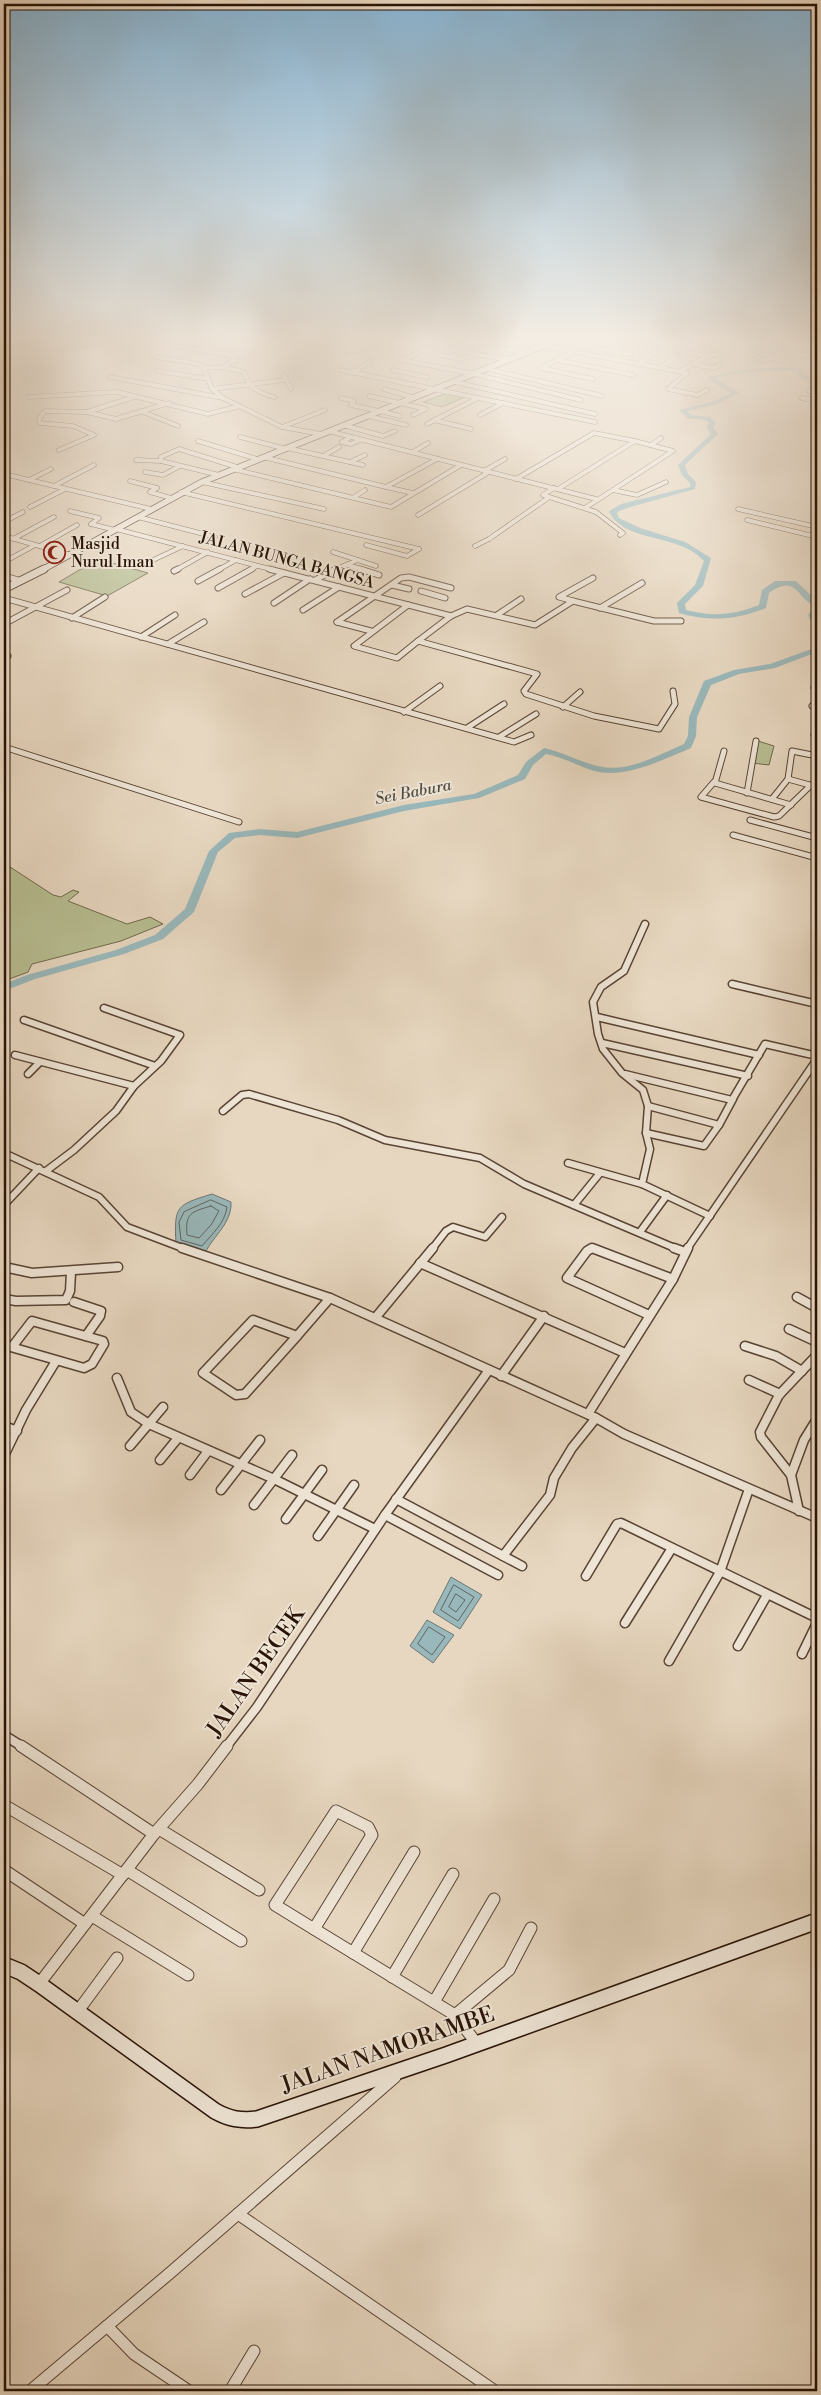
<svg xmlns="http://www.w3.org/2000/svg" width="821" height="2395" viewBox="0 0 821 2395" font-family="'Libre Bodoni',serif">
<rect width="100%" height="100%" fill="#e7d7c0"/>
<filter id="stains"><feTurbulence type="fractalNoise" baseFrequency=".004" numOctaves="4"/><feColorMatrix values="0 0 0 0 .2 0 0 0 0 .09 0 0 0 0 .02 0 0 0 .5 -.17"/></filter>
<radialGradient id="worn" r=".72"><stop offset=".6" stop-color="#630" stop-opacity="0"/><stop offset="1" stop-color="#630" stop-opacity=".3"/></radialGradient>
<!-- green -->
<g fill="#b7be92" stroke="#70684c">
<path d="M4,342H111C77,354 39,350 4,346Z"/>
<path d="M447,393L465,397L442,407L423,402Z"/>
<path d="M98,559L148,573L107,596L59,582Z"/>
<path d="M758,741L774,746L769,765L752,763Z"/>
<path d="M4,863L53,895L61,897L73,890L79,892L68,901L127,924L150,917L163,924L121,941L32,964L28,972L4,981Z"/>
</g>
<!-- water -->
<g fill="#99b8bb" stroke="#6c7673">
<path d="M212,1194L231,1202C232,1223 214,1235 205,1253L176,1244C174,1206 176,1205 212,1194Z"/>
<path d="M451,1577L482,1595L460,1629L433,1612Z"/>
<path d="M427,1620L454,1635L433,1663L410,1646Z"/>
</g>
<g fill="none" stroke-linecap="round" stroke-linejoin="round">
<!-- shore -->
<g stroke="#606660" stroke-width="1">
<path d="M211,1200L227,1207C225,1223 212,1234 202,1246L181,1240L179,1222L184,1212Z"/>
<path d="M211,1206L219,1211L211,1225L199,1238L187,1235C185,1213 191,1212 211,1206Z"/>
<path d="M454,1585L474,1597L458,1621L441,1610Z"/>
<path d="M456,1594L465,1600L456,1612L449,1607Z"/>
<path d="M429,1627L445,1637L432,1655L418,1644Z"/>
</g>
<!-- stream -->
<path stroke="#6c7673" stroke-width="1" d="M345,354L366,351L385,342"/>
<!-- river -->
<g fill="#99b8bb" fill-rule="evenodd">
<path d="M778,367L802,368L805,376L811,377L817,375V379L811,381L800,378L797,371C770,370 742,371 715,378L739,393L717,404L687,411L691,415L710,417L716,423L713,427L718,434L685,465L688,474L696,482L695,489L627,508L617,512L619,518L640,528L685,542L711,558L703,586L685,604L686,610C712,617 735,615 759,605L762,590L775,581H796L817,601V607C795,599 798,573 769,593L766,608C736,620 710,622 679,613L677,603L695,585L704,561C697,554 690,549 681,546C659,536 619,536 609,511L621,504L690,487V483L682,475L678,465L711,434L706,427L709,423L706,420L687,418L679,410L713,402L731,393L708,379V377L743,370Z"/>
<path d="M814,608H817V627H814L808,615Z"/>
<path d="M817,647V652L775,668L739,674L711,685L697,717L696,736L691,748C662,760 626,779 594,771C578,766 563,757 546,754L533,765L525,779L479,798L404,811L297,838L260,835L235,838L218,852L194,912L163,939L124,954L35,979L4,991V984L27,975L116,950L155,935L185,909L209,851L229,833L260,829L297,832L404,805L474,794L518,775L526,762L544,748C564,752 583,764 603,767C630,772 660,754 684,744L688,736L689,717L704,681L734,670L770,664Z"/>
</g>
<defs>
<g id="street-far4">
<path d="M272,342L297,346L314,342"/>
<path d="M470,342L526,353"/>
<path d="M517,342L541,347"/>
<path d="M565,342L631,355"/>
<path d="M645,342L658,347L709,356"/>
<path d="M694,342L731,349"/>
<path d="M759,342L817,359"/>
<path d="M781,342L810,349"/>
<path d="M803,343L817,346"/>
<path d="M544,346L687,373L668,389L697,395L707,390"/>
<path d="M741,346L788,363"/>
<path d="M436,347L509,360"/>
<path d="M424,351L463,360"/>
<path d="M573,352L541,368L593,379"/>
<path d="M156,357L200,364L204,368L223,367L236,359L230,355L167,345"/>
<path d="M402,360L474,374L581,400"/>
<path d="M402,360L427,349L415,346"/>
<path d="M557,360L633,375"/>
<path d="M759,362L774,358"/>
<path d="M638,364L655,353"/>
<path d="M693,364L713,368L720,365"/>
<path d="M223,367L244,372C250,389 257,392 274,397"/>
<path d="M204,368L212,389L223,398L282,427L321,434"/>
<path d="M659,368L676,357"/>
<path d="M488,369L602,396"/>
<path d="M341,370L595,422"/>
<path d="M393,370L427,377"/>
<path d="M157,371L209,379"/>
<path d="M681,371L704,358L753,342"/>
<path d="M353,373L370,361"/>
<path d="M284,375L291,389"/>
<path d="M110,377L223,398"/>
<path d="M455,382L595,414"/>
<path d="M212,389L285,380"/>
<path d="M384,389L415,398"/>
<path d="M809,391L817,393"/>
<path d="M369,396L426,409L413,415"/>
<path d="M29,397L117,392L208,414L240,406"/>
<path d="M341,398L354,401L351,405L379,411"/>
<path d="M802,398L817,401"/>
<path d="M380,411L400,416"/>
<path d="M87,412L134,397"/>
<path d="M143,412L178,426"/>
<path d="M480,415L503,403"/>
<path d="M368,416L406,425"/>
<path d="M434,420L471,429"/>
<path d="M427,424L478,398"/>
<path d="M343,425L383,436L395,431"/>
<path d="M282,427L325,410"/>
<path d="M328,431L596,499"/>
<path d="M240,437L286,449"/>
<path d="M351,437L342,442L351,444L360,440"/>
<path d="M198,441L257,459"/>
<path d="M651,445L661,438"/>
<path d="M287,448L363,465"/>
<path d="M59,450L94,435L73,426L40,423L39,419L45,411L87,412L116,419L169,403"/>
<path d="M413,452L428,443"/>
<path d="M323,456L339,447"/>
<path d="M263,457L386,487L437,459"/>
<path d="M136,460L161,461L219,475"/>
<path d="M161,461V457L179,449L237,467"/>
<path d="M350,462L365,455"/>
<path d="M233,469L391,507L461,465"/>
<path d="M484,471L505,459"/>
<path d="M145,472L163,475L180,466"/>
<path d="M4,474L151,509"/>
<path d="M516,479L594,433L635,441L558,489"/>
<path d="M29,480L51,469"/>
<path d="M130,481L157,488"/>
<path d="M202,482L324,509"/>
<path d="M54,486L94,465"/>
<path d="M386,487L413,493"/>
<path d="M157,488L150,492L171,498"/>
<path d="M554,488L543,495L596,512L623,533L620,535"/>
<path d="M613,490L637,495L666,482"/>
<path d="M181,492L419,549"/>
<path d="M354,497L365,490"/>
<path d="M4,503L6,502"/>
<path d="M30,507L65,489"/>
<path d="M585,508L673,451L635,441"/>
<path d="M738,509L817,527"/>
<path d="M70,511L99,518L91,524"/>
<path d="M418,515L489,472"/>
<path d="M138,517L215,537"/>
<path d="M747,520L817,537"/>
<path d="M4,522L23,512"/>
<path d="M91,524L115,530"/>
<path d="M116,529L274,570"/>
<path d="M4,536L71,555"/>
<path d="M13,539L54,517"/>
<path d="M366,545L407,556L419,549"/>
<path d="M40,546L77,525"/>
<path d="M475,546L489,539L548,498"/>
<path d="M333,552L376,566"/>
<path d="M151,561L183,546"/>
<path d="M4,562L35,545"/>
<path d="M348,565L364,570"/>
<path d="M176,570L208,552"/>
<path d="M218,570L236,560"/>
<path d="M250,570L257,566"/>
<path d="M333,570L358,560"/>
</g>
<g id="street-far3">
<path d="M269,569L451,616"/>
<path d="M360,569L379,575"/>
<path d="M174,571L178,569"/>
<path d="M5,576L21,581"/>
<path d="M315,580L336,569"/>
<path d="M198,581L220,569"/>
<path d="M392,585L409,589"/>
<path d="M218,588L252,569"/>
<path d="M421,591L445,598"/>
<path d="M245,594L284,573"/>
<path d="M4,598L514,742L531,735"/>
<path d="M573,601L559,597L593,578"/>
<path d="M274,603L310,579"/>
<path d="M408,605L354,646L397,658L418,641"/>
<path d="M600,608L642,583"/>
<path d="M303,610L339,587"/>
<path d="M497,615L521,599"/>
<path d="M72,618L105,597"/>
<path d="M337,622L401,578L409,577L451,588"/>
<path d="M337,622L371,631"/>
<path d="M4,624L67,590"/>
<path d="M141,637L175,615"/>
<path d="M168,644L204,622"/>
<path d="M4,654L8,656"/>
<path d="M817,686L814,688L817,691"/>
<path d="M673,691L675,704L659,729L594,716L526,694L524,691L537,674L418,641L451,616L467,609L535,625L573,601L654,621H681"/>
<path d="M812,706L817,701"/>
<path d="M563,707L580,692"/>
<path d="M404,712L440,686"/>
<path d="M467,728L504,704"/>
<path d="M814,735L817,736"/>
<path d="M499,737L536,714"/>
<path d="M4,747L239,822"/>
<path d="M724,751L715,783L791,805"/>
<path d="M788,779L817,787"/>
<path d="M714,782L701,797L774,817L779,816L811,785"/>
<path d="M747,793L756,741"/>
<path d="M772,799L788,779L792,751L817,756"/>
<path d="M750,820L817,838"/>
<path d="M733,835L817,858"/>
</g>
<g id="street-far2">
<path d="M645,924L624,971L601,987L593,1002L598,1034L603,1049L622,1073L643,1090L648,1106L646,1133L650,1149L642,1184L710,1216"/>
<path d="M732,984L817,1004"/>
<path d="M597,1017L759,1055"/>
<path d="M24,1020L155,1066"/>
<path d="M602,1043L748,1076"/>
<path d="M15,1055L134,1086"/>
<path d="M28,1074L40,1062"/>
<path d="M625,1074L732,1100L765,1044L817,1056"/>
<path d="M816,1094L817,1092"/>
<path d="M648,1106L719,1125L733,1099"/>
<path d="M223,1111L242,1095L249,1094L338,1120L385,1140L480,1158L524,1184L677,1249"/>
<path d="M646,1133L704,1146L719,1125"/>
<path d="M4,1153L99,1197L127,1227L185,1249"/>
<path d="M568,1163L642,1184"/>
<path d="M46,1171L74,1150L116,1111L134,1086L161,1061L180,1035L104,1008"/>
<path d="M4,1205L39,1168"/>
<path d="M574,1205L600,1173"/>
<path d="M640,1232L667,1195"/>
<path d="M432,1249L446,1231L453,1227L485,1237L502,1217"/>
<path d="M591,1249H594"/>
<path d="M687,1249L817,1059"/>
</g>
<g id="street-far1">
<path d="M182,1248L330,1298L596,1418L624,1434L817,1518"/>
<path d="M674,1248L685,1252"/>
<path d="M420,1263L625,1353"/>
<path d="M4,1267L32,1273L118,1267"/>
<path d="M797,1297L817,1308"/>
<path d="M4,1299L16,1301L66,1300L70,1291L71,1272"/>
<path d="M74,1302L101,1311L100,1316L86,1336"/>
<path d="M649,1315L567,1278L587,1251L592,1248L673,1279"/>
<path d="M376,1317L433,1248"/>
<path d="M253,1320L297,1336L245,1394L236,1395L203,1373Z"/>
<path d="M789,1329L817,1342"/>
<path d="M297,1336L330,1298"/>
<path d="M4,1345L84,1368L92,1364L104,1344L103,1341L32,1321L12,1347"/>
<path d="M745,1346L776,1356L802,1371"/>
<path d="M501,1376L544,1316"/>
<path d="M117,1378L131,1412L149,1424L274,1479L375,1529"/>
<path d="M749,1380L780,1394"/>
<path d="M588,1414L673,1279L688,1248"/>
<path d="M4,1426L17,1431"/>
<path d="M130,1446L163,1407"/>
<path d="M4,1456L26,1410L56,1361"/>
<path d="M160,1460L178,1438"/>
<path d="M190,1475L208,1451"/>
<path d="M791,1475L804,1440L817,1419"/>
<path d="M221,1490L260,1440"/>
<path d="M396,1499L522,1566"/>
<path d="M254,1505L292,1455"/>
<path d="M799,1511L791,1475L761,1437L760,1432L779,1395L817,1355"/>
<path d="M385,1515L498,1575"/>
<path d="M286,1519L322,1470"/>
<path d="M318,1536L354,1485"/>
<path d="M503,1556L550,1495L554,1478L572,1448L596,1418"/>
<path d="M586,1576L617,1524L621,1523L817,1618"/>
<path d="M625,1623L672,1548"/>
<path d="M738,1646L767,1595"/>
<path d="M802,1654L817,1623"/>
<path d="M669,1661L720,1572L749,1489"/>
<path d="M7,1737L23,1747"/>
<path d="M226,1747L257,1707L385,1515L489,1370"/>
</g>
<g id="street">
<path d="M21,1746L154,1834"/>
<path d="M4,1805L123,1875"/>
<path d="M336,1811L368,1827L372,1835L314,1929L275,1905Z"/>
<path d="M159,1829L259,1890"/>
<path d="M4,1870L85,1924"/>
<path d="M127,1870L241,1941"/>
<path d="M92,1916L188,1975"/>
<path d="M314,1929L455,2015L477,2044"/>
<path d="M353,1953L414,1852"/>
<path d="M392,1977L453,1874"/>
<path d="M39,1984L154,1834L198,1784L227,1746"/>
<path d="M434,2002L494,1899"/>
<path d="M78,2011L117,1958"/>
<path d="M455,2015L509,1970L531,1928"/>
<path d="M238,2214L495,2391"/>
<path d="M107,2326L134,2354L189,2391"/>
<path d="M30,2391L170,2273L395,2077"/>
<path d="M230,2391L254,2351"/>
</g>
<path id="secondary-far2" d="M42,570L202,482L553,342"/>
<path id="secondary-far1" d="M4,589L44,569"/>
<path id="secondary" d="M4,1965L21,1972L39,1984L215,2111C229,2119 241,2121 257,2119L446,2055L817,1921"/>
</defs>
<!-- street-far4 casing -->
<use href="#street-far4" stroke="#584434" stroke-width="5"/>
<!-- street-far3 casing -->
<use href="#street-far3" stroke="#584434" stroke-width="7"/>
<!-- street-far2 casing -->
<use href="#street-far2" stroke="#584434" stroke-width="9"/>
<!-- street-far1 casing -->
<use href="#street-far1" stroke="#584434" stroke-width="11"/>
<!-- street casing -->
<use href="#street" stroke="#584434" stroke-width="13"/>
<!-- secondary-far2 casing -->
<use href="#secondary-far2" stroke="#281306" stroke-width="7"/>
<!-- secondary-far1 casing -->
<use href="#secondary-far1" stroke="#281306" stroke-width="9"/>
<!-- secondary casing -->
<use href="#secondary" stroke="#281306" stroke-width="18"/>
<!-- street-far4 -->
<use href="#street-far4" stroke="#efe5d6" stroke-width="4"/>
<!-- street-far3 -->
<use href="#street-far3" stroke="#efe5d6" stroke-width="5"/>
<!-- street-far2 -->
<use href="#street-far2" stroke="#efe5d6" stroke-width="6"/>
<!-- street-far1 -->
<use href="#street-far1" stroke="#efe5d6" stroke-width="8"/>
<!-- street -->
<use href="#street" stroke="#efe5d6" stroke-width="11"/>
<!-- secondary-far2 -->
<use href="#secondary-far2" stroke="#efe5d6" stroke-width="5.5"/>
<!-- secondary-far1 -->
<use href="#secondary-far1" stroke="#efe5d6" stroke-width="7"/>
<!-- secondary -->
<use href="#secondary" stroke="#efe5d6" stroke-width="15"/>
</g>
<!-- sky -->
<linearGradient id="sky" x2="0" y2="1"><stop stop-color="#88b6d6"/><stop offset="0.5" stop-color="#f4ede3"/><stop offset="1" stop-color="#f4ede3" stop-opacity="0"/></linearGradient>
<rect width="821" height="678" fill="url(#sky)"/>
<!-- icons -->
<defs>
<symbol id="mosque-ring" viewBox="-11 -11 22 22"><circle r="9.5" fill="#efe5d6" stroke="#8f2418" stroke-width="1.5"/><path d="M3.5-4.9A6 6 0 1 0 3.5 4.9A5 5 0 1 1 3.5-4.9Z" fill="#8f2418"/></symbol>
</defs>
<g fill-rule="evenodd">
<use href="#mosque-ring" x="42" y="540" width="25" height="25"/>
</g>
<g text-anchor="middle" dominant-baseline="central" stroke-width="4" stroke-linejoin="round" paint-order="stroke">
<!-- far-poi labels -->
<g font-size="16" fill="#281306" stroke="#efe5d6" text-anchor="start">
<text x="71" y="544">Masjid<tspan x="71" dy="18">Nurul Iman</tspan></text>
</g>
<!-- far-street labels -->
<g font-size="16" fill="#281306" stroke="#efe5d6">
<text transform="translate(287 560) rotate(15)">JALAN BUNGA BANGSA</text>
</g>
<!-- far-water labels -->
<g font-size="16" font-style="italic" fill="#504d45" stroke="#efe5d6">
<text transform="translate(413 792) rotate(-11)">Sei Babura</text>
</g>
<!-- near-street labels -->
<g font-size="22" fill="#281306" stroke="#efe5d6">
<text transform="translate(256 1672) rotate(-55)">JALAN BECEK</text>
<text transform="translate(388 2050) rotate(-19)">JALAN NAMORAMBE</text>
</g>
</g>
<!-- margin -->
<rect width="821" height="2395" fill="none" stroke="#e7d7c0" stroke-width="20"/>
<rect x="5" y="5" width="811" height="2385" fill="none" stroke="#281306" stroke-width="2.5"/>
<rect x="10" y="10" width="801" height="2375" fill="none" stroke="#281306"/>
<rect width="100%" height="100%" filter="url(#stains)"/>
<rect width="100%" height="100%" fill="url(#worn)"/>
</svg>
